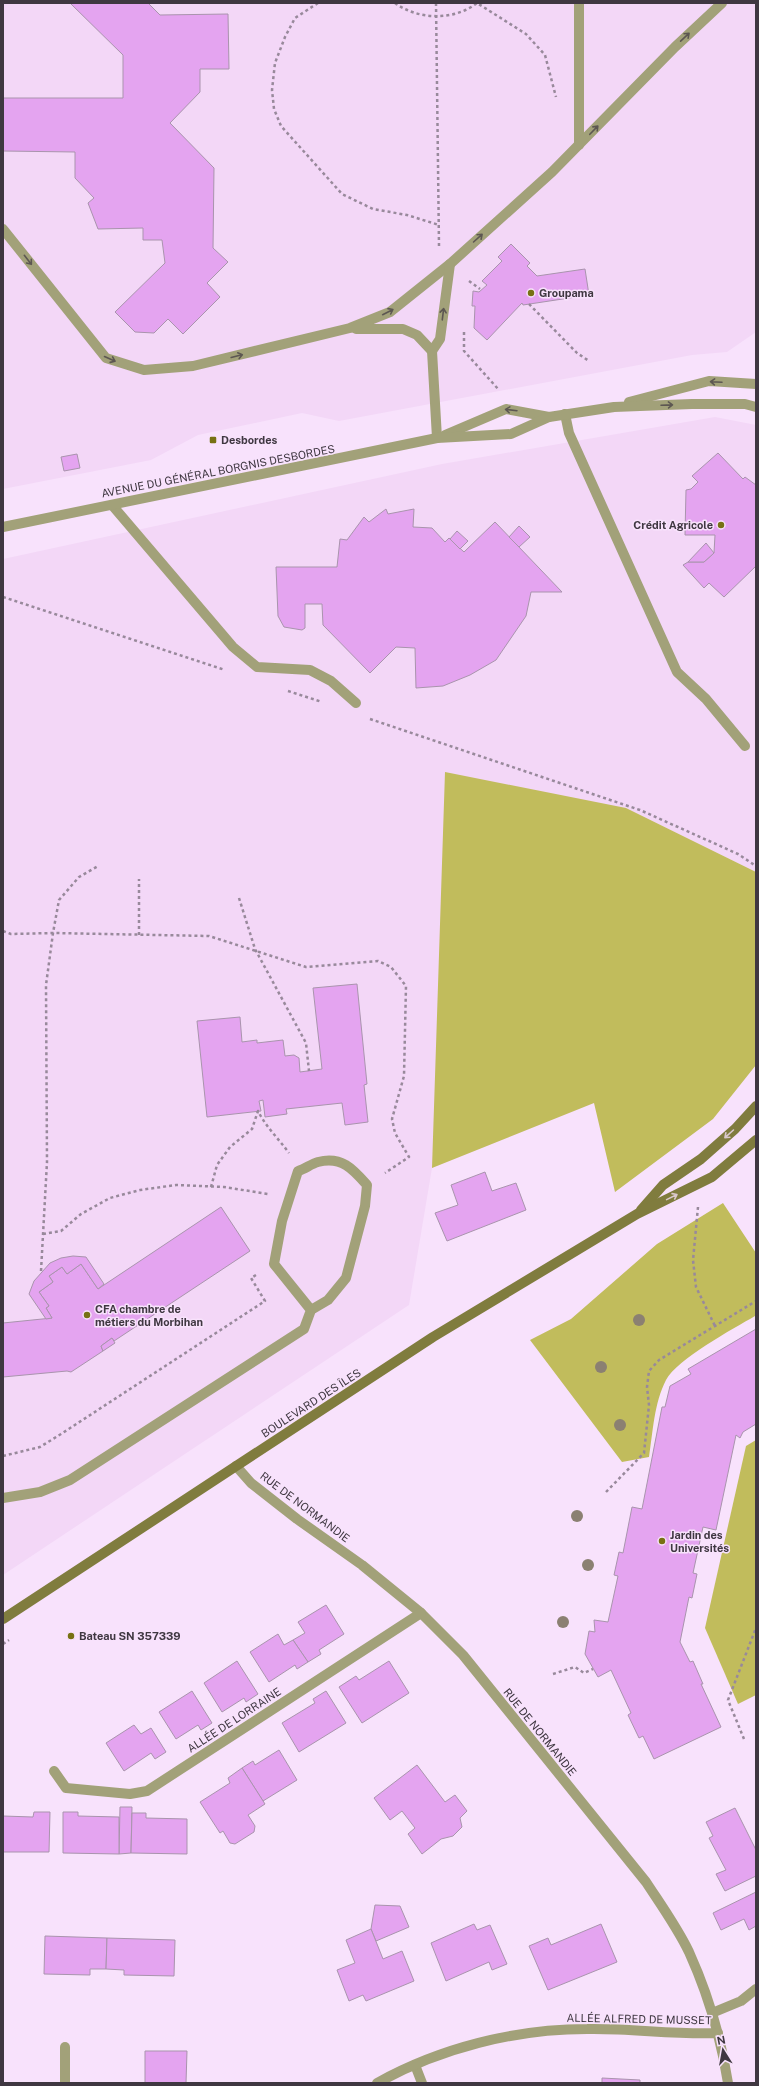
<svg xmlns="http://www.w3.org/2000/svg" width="759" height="2086" viewBox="0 0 759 2086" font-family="'Public Sans',sans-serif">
<rect width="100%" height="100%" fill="#f8e2fc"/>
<!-- built -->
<g fill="#f3d7f7">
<path d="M3,3H756V332L727,352L692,355L339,421L302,413L198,435L151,460L3,489Z"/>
<path d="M715,417L756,425V872L626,808L432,1168L409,1305L3,1575V559L442,464Z"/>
</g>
<!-- green -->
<g fill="#c1bc5c">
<path d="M445,772L626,808L756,872V1065L713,1119L615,1192L594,1103L432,1168Z"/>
<path d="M723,1203L756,1253V1318L755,1316C733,1329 677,1359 666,1380C654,1403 653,1432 649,1457L622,1462L530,1340L571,1319L657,1244Z"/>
<path d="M756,1440V1695L738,1704L705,1628L746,1446Z"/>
</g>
<!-- building -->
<g fill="#e4a4f0" stroke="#a994ad">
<path d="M70,3H148L160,15L228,14L229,69H200V92L170,123L214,168L213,248L228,262L207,283L220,297L183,334L168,319L154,333L135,332L115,312L165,263L162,240H143V228L98,229L88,203L94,198L75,178V152L3,151V98H123V55Z"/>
<path d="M511,244L530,263L527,266L537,276L585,269L589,295L523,305L522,303L487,340L474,328L475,306H472L473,291L479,292L487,285L482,281L502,261L498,257Z"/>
<path d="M718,453L743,479L745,477L756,485V566L724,597L709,583L704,588L683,565L688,562H704L714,553L715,535H685L686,490L691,489L698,482L692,476Z"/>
<path d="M77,454L80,468L64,471L61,457Z"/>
<path d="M386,509L388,514L414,509L413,527L432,528L445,542L449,538L464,552L495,522L562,592H531L526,616L496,660L470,675L443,686L416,688L415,648L396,647L370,673L323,625L322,604H305V628L302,630L284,627L278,616L276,567H337L340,539L347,540L364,517L369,522Z"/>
<path d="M519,526L530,537L519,547L509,537Z"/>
<path d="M457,531L468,541L460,549L450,539Z"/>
<path d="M706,543L714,553L704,562H688Z"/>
<path d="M357,984L367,1084L364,1085L368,1122L345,1125L342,1103L286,1109L287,1114L265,1117L263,1100L259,1101L261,1111L207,1117L197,1021L240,1017L242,1042L257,1040V1043L283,1040L285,1056L294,1055L299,1058L300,1072L322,1069L313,988Z"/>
<path d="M485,1172L492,1191L516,1183L526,1210L447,1241L435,1213L458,1205L451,1185Z"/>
<path d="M221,1207L250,1251L114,1341L112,1338L101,1346L103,1351L71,1372L67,1371L3,1377V1323L52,1318L46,1308L49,1306L39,1292L53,1282L49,1276L62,1267L67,1274L81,1264L98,1289Z"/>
<path d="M73,1256L86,1257L104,1284L98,1289L81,1264L67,1274L62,1267L49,1276L53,1282L39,1292L49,1306L46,1308L52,1318L46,1319L29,1294L34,1281L50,1263L61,1258Z"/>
<path d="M756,1329V1424L743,1432L740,1438L736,1435L716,1530L703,1527L693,1573L697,1574L692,1598L689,1597L680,1642L690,1662L693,1661L703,1684H701L721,1727L654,1759L643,1736L639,1738L628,1715L631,1713L611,1670L598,1677L585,1654L589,1631L595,1632L594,1620L608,1622L618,1576L614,1575L619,1552L623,1553L632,1507L642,1509L662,1407H665L670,1386L691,1374L688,1369Z"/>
<path d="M112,1338L115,1343L103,1351L101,1346Z"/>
<path d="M326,1605L344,1634L319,1650L321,1654L308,1662L293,1640L305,1633L298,1622Z"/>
<path d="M278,1634L284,1645L293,1640L308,1662L297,1669L295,1665L269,1682L250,1652Z"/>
<path d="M237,1661L258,1694L246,1702L244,1698L222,1712L204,1683Z"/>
<path d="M389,1661L409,1693L362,1723L339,1687L356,1676L359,1680Z"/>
<path d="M192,1691L212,1723L201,1730L198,1725L176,1739L159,1712Z"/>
<path d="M326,1691L346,1723L299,1752L282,1723L315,1703L313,1699Z"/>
<path d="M134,1725L141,1734L151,1728L166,1752L155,1759L151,1753L124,1771L106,1743Z"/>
<path d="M279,1750L297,1780L263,1801L242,1768L253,1761L255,1765Z"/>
<path d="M417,1765L445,1802L455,1795L467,1811L460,1818L462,1827L453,1836L441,1839L422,1854L408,1834L415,1828L402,1811L390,1820L374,1798Z"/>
<path d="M242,1768L265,1804L248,1815L255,1826L254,1832L235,1844L230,1843L223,1831L220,1833L200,1802L230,1783L228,1778Z"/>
<path d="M120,1807H132L131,1853L119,1854Z"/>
<path d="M735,1808L756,1850V1876L725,1891L716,1874L726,1870L709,1838L713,1836L706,1822Z"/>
<path d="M34,1812H50L49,1852H3V1816L33,1817Z"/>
<path d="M63,1812H78V1816L119,1817V1854L63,1853Z"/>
<path d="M132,1813H146V1818L187,1819V1854L131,1853Z"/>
<path d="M756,1892V1926L749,1930L744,1919L721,1930L713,1913Z"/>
<path d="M375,1905L400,1906L409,1927L376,1941L371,1929Z"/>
<path d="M474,1924L477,1930L490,1925L507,1964L492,1970L489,1962L446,1981L431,1943Z"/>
<path d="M601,1924L617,1962L548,1990L529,1946L548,1938L551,1945Z"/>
<path d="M371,1929L383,1959L402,1951L414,1981L366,2001L363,1995L349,2001L337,1970L355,1963L346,1940Z"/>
<path d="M45,1936L107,1938L106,1969H90V1975L44,1974Z"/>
<path d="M107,1938L175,1940L174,1976L124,1975V1970L106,1969Z"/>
<path d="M145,2051H187L186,2083H145Z"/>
<path d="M602,2078L640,2080V2083H602Z"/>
</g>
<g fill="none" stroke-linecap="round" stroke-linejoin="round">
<!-- path -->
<g stroke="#98899b" stroke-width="2.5" stroke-dasharray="3 3" stroke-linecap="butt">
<path d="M318,3L295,18L285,37L275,63L272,90L274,109L281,126L342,194L373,209L407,215L439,225"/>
<path d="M395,3C418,20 454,21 477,3L526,34L545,55L556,97"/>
<path d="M436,3L439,246"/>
<path d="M469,281L480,289"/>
<path d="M529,304L577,353L589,361"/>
<path d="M464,332V351L499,390"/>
<path d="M3,597L225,670"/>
<path d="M288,691L322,702"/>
<path d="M370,719L640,810L738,854L756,866"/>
<path d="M239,898L255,949L306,1043L309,1071"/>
<path d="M3,931L11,934L53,933L209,936L306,967L378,961L391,967L406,986L404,1076L392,1119L395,1133L409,1157L385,1173"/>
<path d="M139,935V879"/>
<path d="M211,1187L217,1165L230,1147L252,1129L258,1111C266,1127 278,1138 289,1153"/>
<path d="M698,1207L693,1260L696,1287L715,1326"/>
<path d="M43,1234L61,1231L81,1214L110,1198L140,1190L176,1185L224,1187L268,1194"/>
<path d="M41,1271L47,1162L46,985L53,933L59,900L79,877L98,866"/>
<path d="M3,1456L40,1447L61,1434L265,1301L251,1278L256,1275"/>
<path d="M606,1492L644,1453L649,1405L647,1387L649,1371L659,1360L756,1301"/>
<path d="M3,1644L9,1640"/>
<path d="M553,1674L575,1667L584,1673L593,1669"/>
<path d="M744,1739L728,1700L756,1628"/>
</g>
<!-- service -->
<g stroke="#a2a179" stroke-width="10">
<path d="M579,3V145"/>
<path d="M3,229L106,358L144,370L193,366L350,328L390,312L450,264L552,172L675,47L722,3"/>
<path d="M356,329H403L417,335L432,351L437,438"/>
<path d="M432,351L440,339L450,264"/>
<path d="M565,414L569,433L677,672L706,699L745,746"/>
<path d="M112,505L233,647L257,667L310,670L331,681L356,703"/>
<path d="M3,1498L40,1492L70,1480L304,1329L311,1310L328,1300L346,1278L365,1206L367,1185C353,1169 342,1156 318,1162C311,1164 305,1169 298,1171L282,1221L274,1264L311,1310"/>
<path d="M712,2013L741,2001L756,1989"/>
</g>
<!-- minor -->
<g stroke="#a2a179" stroke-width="10">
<path d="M236,1466L251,1483L297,1519L362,1565L421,1613L463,1655L646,1882C661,1905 677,1927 689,1952C708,1994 721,2038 728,2083"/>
<path d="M54,1771L66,1788L130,1794L147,1791L421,1613"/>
<path d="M415,2065L422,2083"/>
<path d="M65,2083V2047"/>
<path d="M377,2083C440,2048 515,2029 587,2029C631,2028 675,2035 718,2033"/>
</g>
<!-- tertiary -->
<g stroke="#a2a179" stroke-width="10">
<path d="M629,402L709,381L756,384"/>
<path d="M445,435L506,409L549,417"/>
<path d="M3,527L437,438L511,434L549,417L614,407L692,404H745L756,407"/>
</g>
<!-- secondary -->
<g stroke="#807c3e" stroke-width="10">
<path d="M641,1210L663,1185L701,1159L735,1129L756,1106"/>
<path d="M3,1619L433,1337L637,1214L712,1177L756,1140"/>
</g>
</g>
<!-- trees -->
<g fill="#8b8072">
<circle cx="639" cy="1320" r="6"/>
<circle cx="601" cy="1367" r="6"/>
<circle cx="620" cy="1425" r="6"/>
<circle cx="577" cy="1516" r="6"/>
<circle cx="588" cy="1565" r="6"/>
<circle cx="563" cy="1622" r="6"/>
</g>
<!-- one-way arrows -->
<defs><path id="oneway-shaft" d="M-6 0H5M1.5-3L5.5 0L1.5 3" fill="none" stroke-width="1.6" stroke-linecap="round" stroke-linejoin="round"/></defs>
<g stroke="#5d5752">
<use href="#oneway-shaft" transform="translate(685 37) rotate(-43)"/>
<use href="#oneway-shaft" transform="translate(594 130) rotate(-46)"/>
<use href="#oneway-shaft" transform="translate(478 238) rotate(-42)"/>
<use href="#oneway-shaft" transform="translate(28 260) rotate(52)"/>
<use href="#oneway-shaft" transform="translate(388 312) rotate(-27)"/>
<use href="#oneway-shaft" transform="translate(443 314) rotate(-83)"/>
<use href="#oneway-shaft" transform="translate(237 356) rotate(-14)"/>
<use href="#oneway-shaft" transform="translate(110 359) rotate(24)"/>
<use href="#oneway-shaft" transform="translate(716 382) rotate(-177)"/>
<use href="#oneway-shaft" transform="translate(667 405) rotate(-2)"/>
<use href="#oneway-shaft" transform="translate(511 410) rotate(-173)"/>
</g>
<g stroke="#dac8cc">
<use href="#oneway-shaft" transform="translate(729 1134) rotate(138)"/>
<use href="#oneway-shaft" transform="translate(672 1197) rotate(-26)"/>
</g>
<!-- markers -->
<g fill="#777113" stroke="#f8e2fc" stroke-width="1.5">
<circle cx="531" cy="293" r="4"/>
<rect x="209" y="436" width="8" height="8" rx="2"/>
<circle cx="721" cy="525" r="4"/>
<circle cx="87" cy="1315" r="4"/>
<circle cx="662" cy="1541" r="4"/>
<circle cx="71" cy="1636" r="4"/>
</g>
<g text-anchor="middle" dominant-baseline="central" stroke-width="3" stroke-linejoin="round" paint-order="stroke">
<!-- poi labels -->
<g font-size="11" font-weight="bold" fill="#3f3741" stroke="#f8e2fc" text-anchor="start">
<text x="539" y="293">Groupama</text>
<text x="221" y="440">Desbordes</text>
<text x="713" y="525" text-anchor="end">Crédit Agricole</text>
<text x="95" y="1309">CFA chambre de<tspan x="95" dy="13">métiers du Morbihan</tspan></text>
<text x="670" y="1535">Jardin des<tspan x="670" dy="13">Universités</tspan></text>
<text x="79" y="1636">Bateau SN 357339</text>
</g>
<!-- street labels -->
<g font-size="11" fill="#3f3741" stroke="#f8e2fc">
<text transform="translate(218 471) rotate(-11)">AVENUE DU GÉNÉRAL BORGNIS DESBORDES</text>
<text transform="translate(311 1403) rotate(-33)">BOULEVARD DES ÎLES</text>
<text transform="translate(305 1507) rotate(37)">RUE DE NORMANDIE</text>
<text transform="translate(234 1720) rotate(-33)">ALLÉE DE LORRAINE</text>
<text transform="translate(540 1732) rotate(51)">RUE DE NORMANDIE</text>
<text transform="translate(639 2019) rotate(1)">ALLÉE ALFRED DE MUSSET</text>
</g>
</g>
<!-- border -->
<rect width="759" height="2086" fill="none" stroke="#3f3741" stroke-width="8"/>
<!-- north arrow -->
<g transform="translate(723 2050) rotate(349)" stroke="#f8e2fc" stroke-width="3" paint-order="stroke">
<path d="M0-3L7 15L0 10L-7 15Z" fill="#3f3741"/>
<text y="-6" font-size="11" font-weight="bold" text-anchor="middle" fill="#3f3741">N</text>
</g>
</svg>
